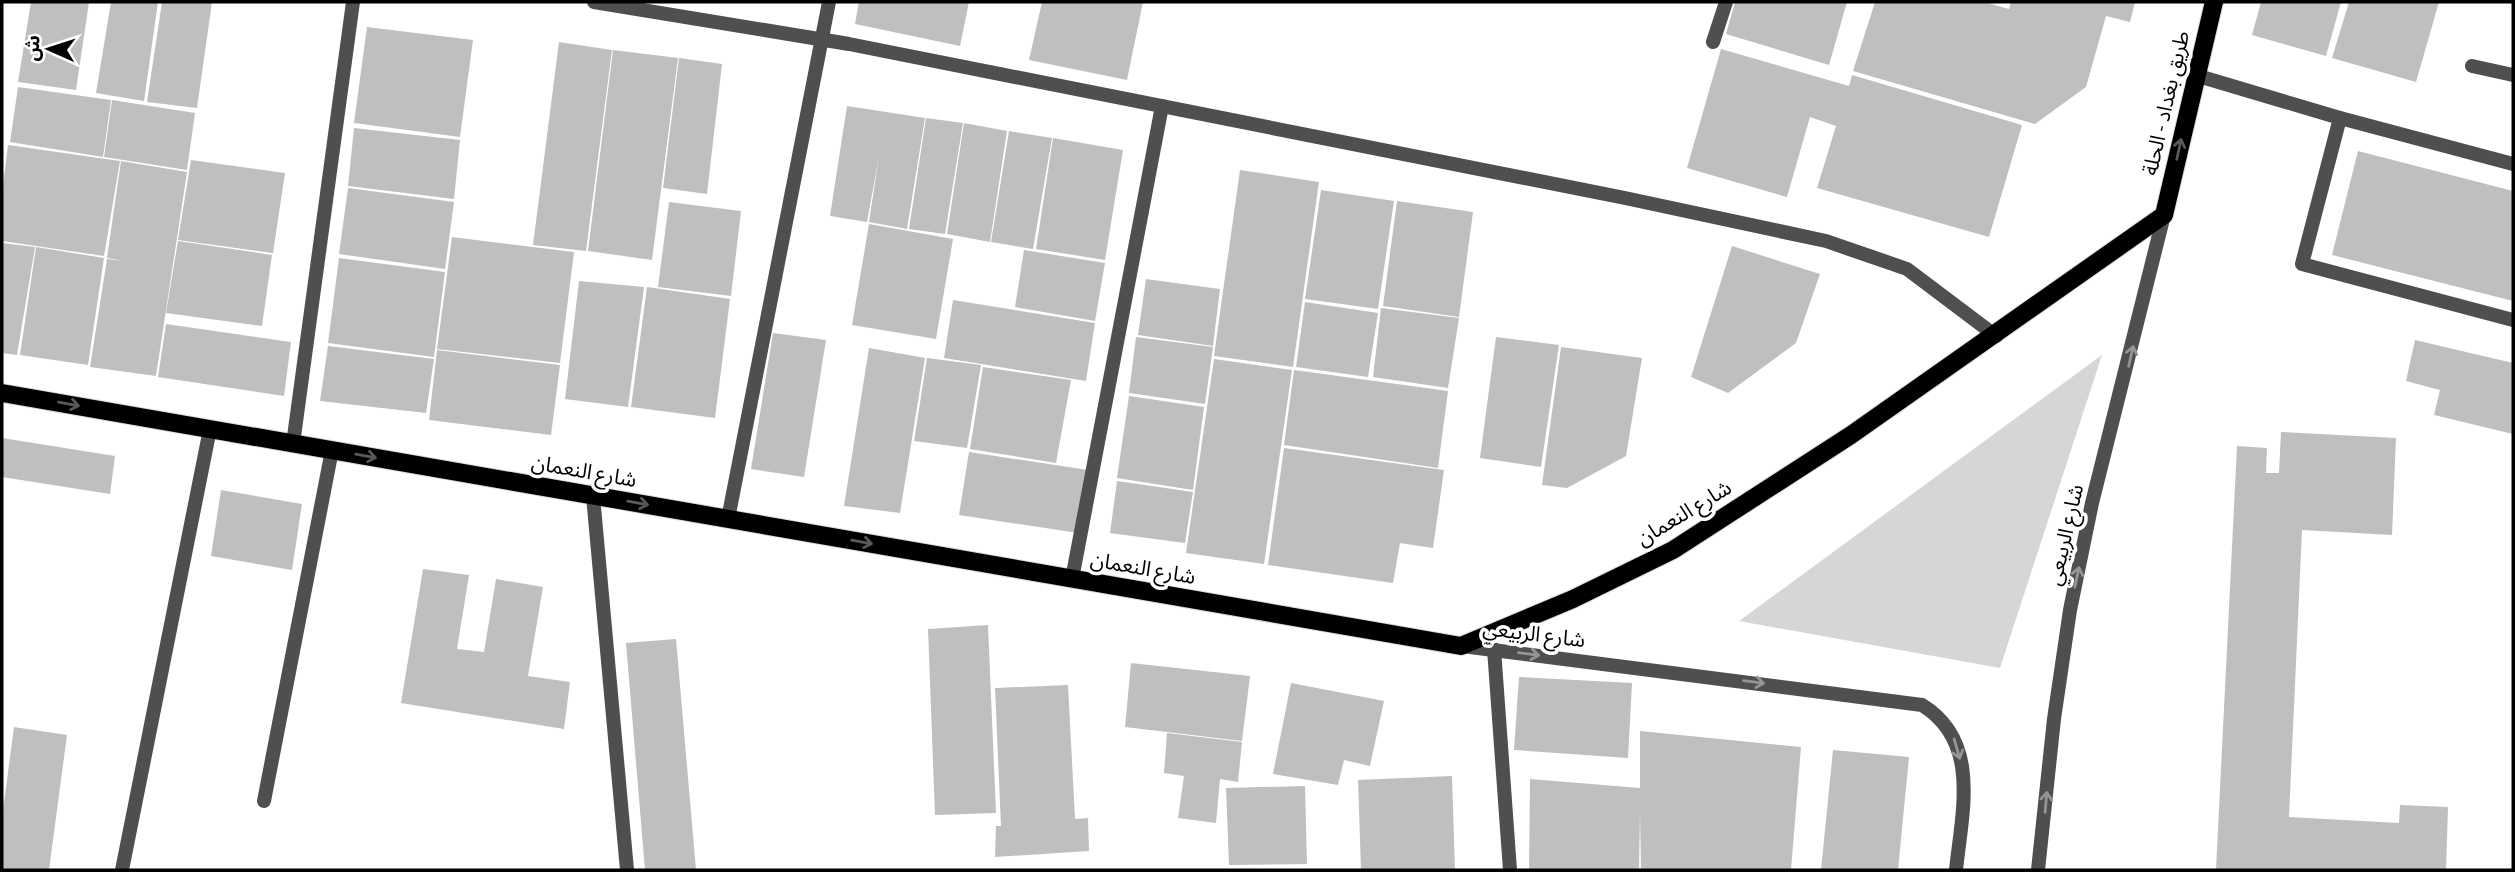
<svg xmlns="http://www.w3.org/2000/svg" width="2515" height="872" viewBox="0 0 2515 872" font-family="'Source Sans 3','Noto Sans Arabic',sans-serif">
<rect width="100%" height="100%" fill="#fff"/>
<!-- green -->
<path fill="#d6d6d6" d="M2102,355L2000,668L1739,621Z"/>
<!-- building -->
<g fill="#bfbfbf">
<path d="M31,2H89L76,90L18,82Z"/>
<path d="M111,2H158L144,101L96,93Z"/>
<path d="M162,2H212L197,108L147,102Z"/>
<path d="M859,2H969L960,46L855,24Z"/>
<path d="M1042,2H1143L1127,80L1029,60Z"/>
<path d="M1735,2H1847L1829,65L1726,34Z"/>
<path d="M1875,2H1984L2009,9L2011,2H2135L2130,22L2106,16L2086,87L2035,124L1853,71Z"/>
<path d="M2261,2H2341L2326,56L2252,35Z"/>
<path d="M2349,2H2439L2416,82L2332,58Z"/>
<path d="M367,27L473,40L460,137L354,123Z"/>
<path d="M559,42L612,50L586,251L533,245Z"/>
<path d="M1721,49L1849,86L1852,75L2022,125L1989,237L1817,188L1836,126L1810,117L1787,197L1687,168Z"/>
<path d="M613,50L678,58L652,260L588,251Z"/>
<path d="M679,58L722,64L707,194L663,188Z"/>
<path d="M18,87L111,100L103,157L10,142Z"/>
<path d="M112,100L195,113L187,170L104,157Z"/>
<path d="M847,106L925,118L907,229L869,222L879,156L867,222L830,216Z"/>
<path d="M926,118L963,123L945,234L909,229Z"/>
<path d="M964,123L1007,131L990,242L947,234Z"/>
<path d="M354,128L460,140L454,199L348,186Z"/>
<path d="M1009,131L1052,138L1033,249L991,242Z"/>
<path d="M1053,138L1123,150L1105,260L1036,249Z"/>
<path d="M8,145L120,161L104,256L2,241V194Z"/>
<path d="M2358,151L2513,191V301L2332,255Z"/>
<path d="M191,160L285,173L273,253L178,240Z"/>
<path d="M121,161L187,172L156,376L90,367L107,259L124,261L107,258Z"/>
<path d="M1240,170L1319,182L1293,367L1214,356Z"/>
<path d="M348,188L454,202L445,269L339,254Z"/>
<path d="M1321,190L1394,201L1378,309L1305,299Z"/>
<path d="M1397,201L1473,212L1459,317L1383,306Z"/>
<path d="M669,202L741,211L731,296L658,287Z"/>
<path d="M869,224L953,239L936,339L852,325Z"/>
<path d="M452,237L574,252L560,363L437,349Z"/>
<path d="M178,241L272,255L262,326L166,313Z"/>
<path d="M2,243L35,247L17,355L2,353Z"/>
<path d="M1732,246L1820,274L1796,343L1728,393L1691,377Z"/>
<path d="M36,247L104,258L88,365L20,355Z"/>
<path d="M1024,250L1105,263L1095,321L1015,307Z"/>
<path d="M339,258L445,272L434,357L328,343Z"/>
<path d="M1146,279L1220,289L1213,346L1138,335Z"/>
<path d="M579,281L644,287L628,407L565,399Z"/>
<path d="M647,287L730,299L715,418L631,407Z"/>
<path d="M953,300L1095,323L1086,381L944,358Z"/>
<path d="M1305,302L1378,313L1368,377L1296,367Z"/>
<path d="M1381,308L1459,318L1448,388L1373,377Z"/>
<path d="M166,324L291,342L284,396L158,377Z"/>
<path d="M773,333L826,340L804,477L751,469Z"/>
<path d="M1136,337L1213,347L1205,404L1129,393Z"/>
<path d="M1496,337L1559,345L1541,467L1480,458Z"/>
<path d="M2415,340L2513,363V434L2434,415L2440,390L2406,381Z"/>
<path d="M328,346L434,359L426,413L320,401Z"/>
<path d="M1561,347L1642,358L1626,456L1567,488L1542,485Z"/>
<path d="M869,348L925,358L900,513L844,506Z"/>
<path d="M437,350L560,365L551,435L429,420Z"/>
<path d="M927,358L981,365L967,448L914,441Z"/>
<path d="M1214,359L1292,370L1264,564L1186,553Z"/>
<path d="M983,367L1071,380L1056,463L970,449Z"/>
<path d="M1294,370L1448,391L1438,468L1284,445Z"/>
<path d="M1129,396L1204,407L1193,490L1117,478Z"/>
<path d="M2281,432L2396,438L2392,535L2302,530L2289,817L2399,823L2400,805L2448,807L2446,870H2216L2237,446L2267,448L2266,473H2279Z"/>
<path d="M2,438L115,456L110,494L2,477Z"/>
<path d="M1284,448L1444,470L1433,548L1400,543L1393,583L1268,565Z"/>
<path d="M969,452L1088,470L1078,533L959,515Z"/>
<path d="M1117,481L1193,492L1185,543L1110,533Z"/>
<path d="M221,490L302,504L292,570L211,556Z"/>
<path d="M423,569L469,575L457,649L484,652L496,579L543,587L528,676L570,682L564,729L401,703Z"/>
<path d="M988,625L996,813L935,815L928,629Z"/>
<path d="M676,639L696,870H645L626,643Z"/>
<path d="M1131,663L1250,676L1242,741L1125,727Z"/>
<path d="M1519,677L1632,683L1628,758L1514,750Z"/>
<path d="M1291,683L1384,701L1370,766L1344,760L1338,785L1273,774Z"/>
<path d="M1068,685L1075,819L1088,818L1089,851L995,857L996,826H1001L995,688Z"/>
<path d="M14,727L67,735L49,870H2V818Z"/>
<path d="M1640,731L1801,747L1791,870H1641L1640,812L1639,870H1529L1530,779L1640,788Z"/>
<path d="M1167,733L1242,742L1238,782L1220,779L1216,823L1178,818L1184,776L1164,773Z"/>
<path d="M1833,750L1909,757L1898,870H1821Z"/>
<path d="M1452,776L1455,870H1361L1358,780Z"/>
<path d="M1305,786L1307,864L1229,865L1226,788Z"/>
</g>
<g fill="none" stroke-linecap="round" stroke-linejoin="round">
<defs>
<path id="primary" d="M2,393L1461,646L1573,599L1673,550L1851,435L2164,215L2214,2"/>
</defs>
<!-- primary casing -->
<use href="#primary" stroke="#dbdbdb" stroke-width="20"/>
<!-- service -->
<g stroke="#4f4f4f" stroke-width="14">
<path d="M2472,66L2513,75"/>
<path d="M2195,75L2340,118L2513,164"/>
<path d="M2340,118L2302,264L2513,320"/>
<path d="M593,496L627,870"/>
<path d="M264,801L332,450"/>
<path d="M122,870L210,429"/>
</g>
<!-- pedestrian -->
<g stroke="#4f4f4f" stroke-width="14">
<path d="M293,444L353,2"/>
<path d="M1072,579L1162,106"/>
</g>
<!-- minor -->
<g stroke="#4f4f4f" stroke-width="14">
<path d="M594,2L849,44L1625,198L1826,241L1907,269L1996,336"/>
<path d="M1713,42L1726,2"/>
<path d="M728,519L829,2"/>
<path d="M1494,649L1510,870"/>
</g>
<!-- tertiary -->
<g stroke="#4f4f4f" stroke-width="14">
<path d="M1462,646L1922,705C1981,741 1962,812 1956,870"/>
<path d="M2038,870L2054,719L2070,610L2092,503L2164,215"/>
</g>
<!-- primary -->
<use href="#primary" stroke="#000" stroke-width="18"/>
</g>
<!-- one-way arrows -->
<defs><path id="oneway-shaft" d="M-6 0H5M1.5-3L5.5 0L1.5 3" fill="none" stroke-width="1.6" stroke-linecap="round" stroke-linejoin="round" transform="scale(1.75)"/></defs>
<g stroke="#595959">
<use href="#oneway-shaft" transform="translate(2179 149) rotate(-78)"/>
<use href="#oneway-shaft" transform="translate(69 404) rotate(10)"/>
<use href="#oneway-shaft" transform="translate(366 456) rotate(10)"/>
<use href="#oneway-shaft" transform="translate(638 503) rotate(10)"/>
<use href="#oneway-shaft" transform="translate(862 542) rotate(10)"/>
</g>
<g stroke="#959595">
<use href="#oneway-shaft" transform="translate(2131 356) rotate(-77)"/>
<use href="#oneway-shaft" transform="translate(2077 577) rotate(-78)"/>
<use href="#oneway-shaft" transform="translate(1529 654) rotate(7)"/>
<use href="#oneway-shaft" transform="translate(1754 682) rotate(7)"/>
<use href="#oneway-shaft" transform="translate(1957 749) rotate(74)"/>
<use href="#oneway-shaft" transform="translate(2046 802) rotate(-85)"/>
</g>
<g text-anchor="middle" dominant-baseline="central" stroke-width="7" stroke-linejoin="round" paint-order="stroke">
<!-- street labels -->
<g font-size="21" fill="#000" stroke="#fff">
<text transform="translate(2166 103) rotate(-77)">طريق بغداد - الحلة</text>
<text transform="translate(584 471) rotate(10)">شارع النعمان</text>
<text transform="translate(1684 513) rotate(-31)">شارع النعمان</text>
<text transform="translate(2065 535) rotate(-77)">شارع الربيعي</text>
<text transform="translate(1143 568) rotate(10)">شارع النعمان</text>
<text transform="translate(1534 634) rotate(7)">شارع الربيعي</text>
</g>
</g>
<!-- border -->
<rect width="2515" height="872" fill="none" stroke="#000000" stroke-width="7"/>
<!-- north arrow -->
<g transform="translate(49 49) rotate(273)" stroke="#ffffff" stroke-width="5" paint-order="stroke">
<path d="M0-5L12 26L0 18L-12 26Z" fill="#000000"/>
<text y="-10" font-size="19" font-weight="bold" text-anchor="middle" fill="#000000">ش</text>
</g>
</svg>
